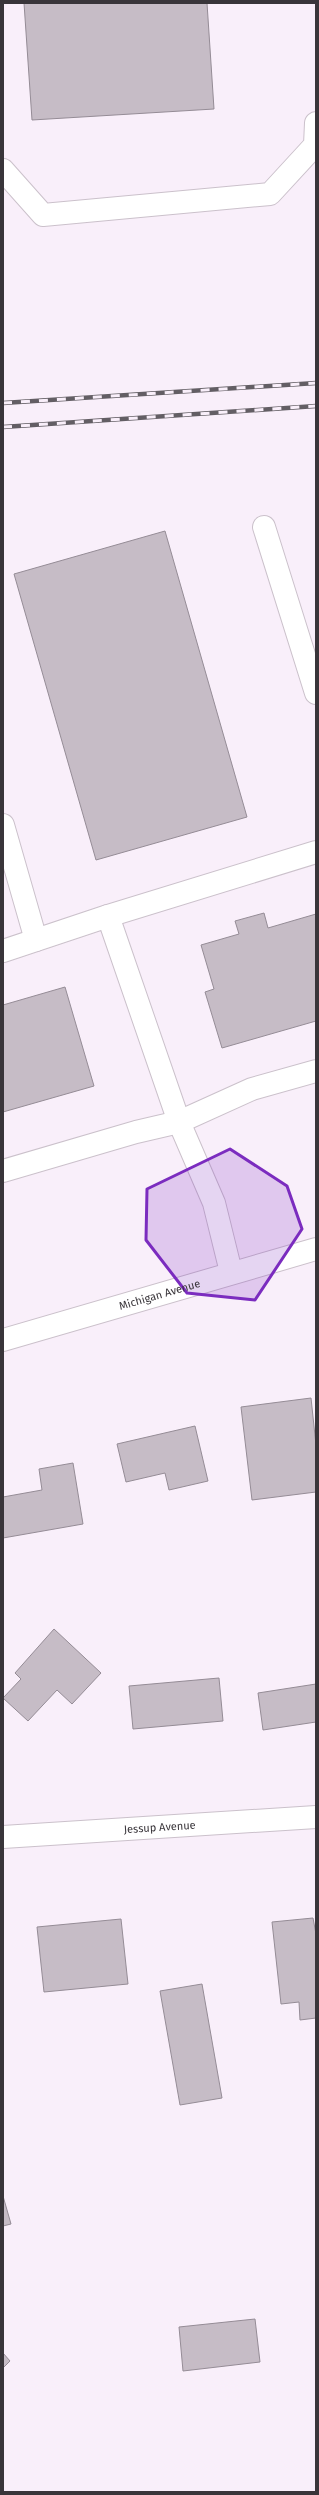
<svg xmlns="http://www.w3.org/2000/svg" width="319" height="2495" viewBox="0 0 319 2495" font-family="'Fira Sans',sans-serif">
<rect width="100%" height="100%" fill="#f9effa"/>
<!-- building -->
<g fill="#c6bcc6" stroke="#958c96">
<path d="M24,3H207L214,109L32,120Z"/>
<path d="M165,531L247,817L96,860L14,574Z"/>
<path d="M264,913L268,928L316,914V1021L222,1048L205,992L214,989L201,945L239,934L235,921Z"/>
<path d="M65,987L94,1086L3,1112V1005Z"/>
<path d="M311,1398L316,1445V1492L252,1500L241,1407Z"/>
<path d="M195,1426L208,1481L169,1490L165,1473L126,1482L117,1444Z"/>
<path d="M73,1463L83,1524L3,1538V1497L42,1490L39,1469Z"/>
<path d="M54,1629L101,1673L72,1704L57,1690L28,1721L3,1698L21,1679L15,1673Z"/>
<path d="M219,1678L223,1721L133,1729L129,1686Z"/>
<path d="M316,1684V1722L263,1730L258,1693Z"/>
<path d="M313,1918L316,1934V2018L300,2020L299,2002L281,2004L272,1922Z"/>
<path d="M121,1919L128,1984L44,1992L37,1927Z"/>
<path d="M202,1984L222,2098L180,2105L160,1991Z"/>
<path d="M3,2196L11,2224L3,2226Z"/>
<path d="M255,2319L260,2362L183,2371L179,2327Z"/>
<path d="M3,2353L10,2361L3,2368Z"/>
</g>
<g fill="none" stroke-linecap="round" stroke-linejoin="round">
<defs>
<g id="minor">
<path d="M3,170L43,215L270,194L315,145L316,123"/>
<path d="M264,527L316,693"/>
<path d="M3,825L36,940"/>
<path d="M108,916L316,852"/>
<path d="M3,951L108,916L179,1122L214,1203L231,1272"/>
<path d="M3,1171L136,1132L179,1122L252,1089L316,1071"/>
<path id="s1" d="M3,1837L316,1817"/>
</g>
<g id="major">
<path id="s2" d="M3,1340L316,1249"/>
</g>
</defs>
<!-- minor casing -->
<use href="#minor" stroke="#cbc1cb" stroke-width="24"/>
<!-- major casing -->
<use href="#major" stroke="#cbc1cb" stroke-width="24"/>
<!-- minor -->
<use href="#minor" stroke="#fff" stroke-width="22"/>
<!-- major -->
<use href="#major" stroke="#fff" stroke-width="22"/>
<defs>
<g id="rail">
<path d="M3,403L316,383"/>
<path d="M3,427L316,406"/>
</g>
</defs>
<!-- rail casing -->
<use href="#rail" stroke="#635e64" stroke-width="4.5"/>
<!-- rail -->
<use href="#rail" stroke="#f9effa" stroke-width="3" stroke-dasharray="9" stroke-linecap="butt"/>
</g>
<!-- marked area -->
<path fill="#7b2cbf" fill-opacity="0.2" stroke="#7b2cbf" stroke-width="3" stroke-linejoin="round" d="M230,1149L287,1186L302,1229L255,1300L187,1293L146,1240L147,1189Z"/>
<g text-anchor="middle" dominant-baseline="central" stroke-width="3" stroke-linejoin="round" paint-order="stroke">
<!-- street labels -->
<g font-size="11" fill="#39353a" stroke="#f9effa">
<text stroke="none"><textPath href="#s2" startOffset="163">Michigan Avenue</textPath></text>
<text stroke="none"><textPath href="#s1" startOffset="157">Jessup Avenue</textPath></text>
</g>
</g>
<!-- border -->
<rect width="319" height="2495" fill="none" stroke="#39353a" stroke-width="8"/>
</svg>
